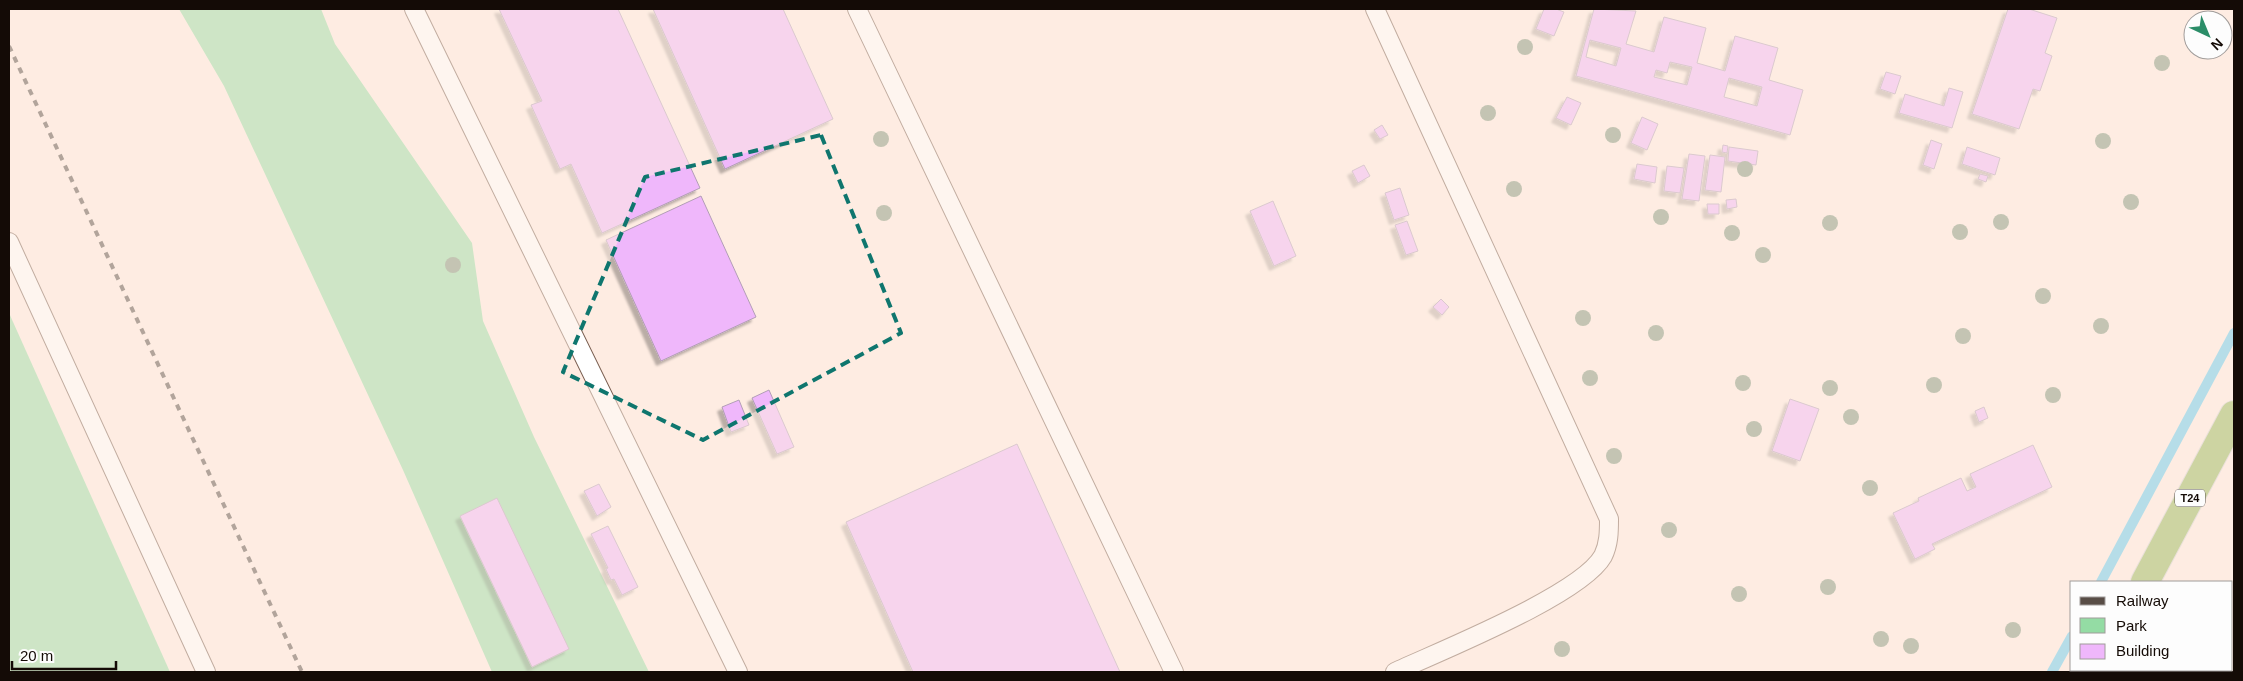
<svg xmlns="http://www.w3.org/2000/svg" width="2243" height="681" viewBox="0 0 2243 681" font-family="Helvetica,sans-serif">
<defs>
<filter id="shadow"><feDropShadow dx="-4.5" dy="4.5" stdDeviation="1" flood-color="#0004"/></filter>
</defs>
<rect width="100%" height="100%" fill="#feece2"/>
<!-- green -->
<g fill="#94dca4">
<path d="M179,9H321L335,44L472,243L483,321L534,437L649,672H492L403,470L224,86Z"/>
<path d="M9,313L170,672H9Z"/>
</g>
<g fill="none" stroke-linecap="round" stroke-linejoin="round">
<!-- stream -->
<g stroke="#61cbf0" stroke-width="10">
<path d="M2101,582L2234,333"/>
<path d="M2052,672L2072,636"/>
</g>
</g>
<!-- building -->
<g fill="#efb7fb" stroke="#b29eb6" fill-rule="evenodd" filter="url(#shadow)">
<path d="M499,9H618L700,188L602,233L571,164L560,169L531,105L542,101Z"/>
<path d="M653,9H783L833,119L725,169Z"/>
<path d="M1544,9H1556L1564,12L1554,36L1536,29Z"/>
<path d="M1594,9L1636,11L1626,44L1654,52L1664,17L1706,28L1697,63L1725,71L1735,36L1778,48L1769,80L1803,90L1790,135L1576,76ZM1590,40L1621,48L1616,66L1586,57ZM1670,62L1692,67L1687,85L1654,77L1656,70L1667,73ZM1729,78L1762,87L1757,106L1724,97Z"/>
<path d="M2008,9H2029L2057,18L2045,53L2052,56L2040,91L2033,89L2019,129L1972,114Z"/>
<path d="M1886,72L1901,76L1895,94L1880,89Z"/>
<path d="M1949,88L1963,92L1952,128L1899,113L1905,94L1944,106Z"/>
<path d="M1567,97L1581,103L1571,125L1556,118Z"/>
<path d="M1642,117L1658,124L1647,150L1631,143Z"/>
<path d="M1382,125L1388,135L1380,139L1374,130Z"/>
<path d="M1931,140L1942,144L1934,169L1923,165Z"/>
<path d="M1723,145L1728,146L1727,153L1722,152Z"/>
<path d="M1729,147L1758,151L1756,165L1728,161Z"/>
<path d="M1967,147L2000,158L1995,175L1962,164Z"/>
<path d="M1689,154L1705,156L1699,201L1682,199Z"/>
<path d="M1710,155L1725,157L1721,192L1705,190Z"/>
<path d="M1637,164L1657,167L1655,183L1634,179Z"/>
<path d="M1364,165L1370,176L1358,183L1352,171Z"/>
<path d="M1667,166L1684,168L1680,193L1664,191Z"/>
<path d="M1980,174L1988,176L1986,182L1978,179Z"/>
<path d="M1400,188L1409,215L1394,220L1385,193Z"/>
<path d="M701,196L756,317L661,361L606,240Z"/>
<path d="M1736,199L1737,207L1727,209L1726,200Z"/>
<path d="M1273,201L1296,256L1274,266L1250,211Z"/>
<path d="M1707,204H1719V214H1708Z"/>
<path d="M1407,221L1418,251L1406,255L1395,225Z"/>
<path d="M1441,299L1449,307L1442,315L1433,307Z"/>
<path d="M769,390L794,447L777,454L752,398Z"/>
<path d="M1790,399L1819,409L1800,461L1772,451Z"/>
<path d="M739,400L749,425L731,432L722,407Z"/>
<path d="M1984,407L1988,418L1979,422L1975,411Z"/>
<path d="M1017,444L1120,672H913L846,522Z"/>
<path d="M2033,445L2052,487L1932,544L1935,549L1915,559L1893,513L1919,501L1918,498L1961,478L1967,491L1976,487L1970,474Z"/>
<path d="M599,484L611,507L597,516L584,491Z"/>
<path d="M497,498L569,649L532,667L460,516Z"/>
<path d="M608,526L638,587L622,595L614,579L611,580L606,569L608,568L591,534Z"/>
</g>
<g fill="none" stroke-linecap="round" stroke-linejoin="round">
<defs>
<g id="lane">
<path d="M414,9L738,672"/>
<path d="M857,9L1174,672"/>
<path d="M1375,9L1609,519C1609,531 1609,544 1603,556C1581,595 1440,651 1395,672"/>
<path d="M9,242L206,672"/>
</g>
<g id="highway">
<path d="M2145,582L2234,415"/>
<path d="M2097,672L2098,670"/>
<path d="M2125,672L2126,670"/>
</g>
</defs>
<!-- lane casing -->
<use href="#lane" stroke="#7a5f51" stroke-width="20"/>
<!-- highway casing -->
<use href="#highway" stroke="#d5d3d2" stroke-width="30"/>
<!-- lane -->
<use href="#lane" stroke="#fff" stroke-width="18"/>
<!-- highway -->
<use href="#highway" stroke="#93b655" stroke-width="28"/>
<!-- rail -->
<path stroke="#584d46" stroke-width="4" stroke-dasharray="6 6" stroke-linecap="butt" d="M9,46L302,672"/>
</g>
<!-- trees -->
<g fill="#7e937b">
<circle cx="1525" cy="47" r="8"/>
<circle cx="2162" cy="63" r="8"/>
<circle cx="1488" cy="113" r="8"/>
<circle cx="1613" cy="135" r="8"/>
<circle cx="881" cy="139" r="8"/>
<circle cx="2103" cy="141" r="8"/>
<circle cx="1745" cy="169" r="8"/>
<circle cx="1514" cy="189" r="8"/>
<circle cx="2131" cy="202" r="8"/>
<circle cx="884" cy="213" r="8"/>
<circle cx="1661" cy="217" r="8"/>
<circle cx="2001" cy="222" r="8"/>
<circle cx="1830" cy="223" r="8"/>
<circle cx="1960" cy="232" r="8"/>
<circle cx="1732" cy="233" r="8"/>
<circle cx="1763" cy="255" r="8"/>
<circle cx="453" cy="265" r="8"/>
<circle cx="2043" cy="296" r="8"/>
<circle cx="1583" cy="318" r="8"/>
<circle cx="2101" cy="326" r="8"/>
<circle cx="1656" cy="333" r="8"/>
<circle cx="1963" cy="336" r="8"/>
<circle cx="1590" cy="378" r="8"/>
<circle cx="1743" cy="383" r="8"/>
<circle cx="1934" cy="385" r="8"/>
<circle cx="1830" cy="388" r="8"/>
<circle cx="2053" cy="395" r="8"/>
<circle cx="1851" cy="417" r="8"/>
<circle cx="1754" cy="429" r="8"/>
<circle cx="1614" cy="456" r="8"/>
<circle cx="1870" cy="488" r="8"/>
<circle cx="1669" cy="530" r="8"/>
<circle cx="1828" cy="587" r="8"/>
<circle cx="1739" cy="594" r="8"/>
<circle cx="2013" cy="630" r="8"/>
<circle cx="1881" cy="639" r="8"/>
<circle cx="1911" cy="646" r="8"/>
<circle cx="1562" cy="649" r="8"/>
</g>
<!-- marked area -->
<path d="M0 0H2243V681H0ZM821,135L901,333L703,440L563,372L645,177Z" fill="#feece2" fill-opacity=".55" fill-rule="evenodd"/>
<path fill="none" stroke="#0f766e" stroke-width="4" stroke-dasharray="10 6" stroke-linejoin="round" d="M821,135L901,333L703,440L563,372L645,177Z"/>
<g text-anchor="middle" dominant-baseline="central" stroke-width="4" stroke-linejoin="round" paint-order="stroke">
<!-- shield labels -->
<rect fill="#fdfdfd" stroke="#5a5450" stroke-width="1" x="2175" y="489.5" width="30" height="17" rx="4"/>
<g font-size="11" font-weight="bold" fill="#140b06">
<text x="2190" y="498">T24</text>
</g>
</g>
<!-- border -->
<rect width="2243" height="681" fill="none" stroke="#140b06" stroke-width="20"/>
<!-- legend -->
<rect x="2070" y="581" width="162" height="90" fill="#fdfdfd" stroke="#a09c9a"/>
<rect x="2080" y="597" width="25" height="8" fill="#584d46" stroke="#a09c9a"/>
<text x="2116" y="606" font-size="15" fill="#140b06">Railway</text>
<rect x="2080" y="618" width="25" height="15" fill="#94dca4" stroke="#a09c9a"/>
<text x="2116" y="631" font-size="15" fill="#140b06">Park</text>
<rect x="2080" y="644" width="25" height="15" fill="#efb7fb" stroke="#a09c9a"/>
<text x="2116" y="656" font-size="15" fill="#140b06">Building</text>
<!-- north arrow -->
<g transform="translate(2208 35) rotate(136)"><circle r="24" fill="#fdfdfd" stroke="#a09c9a"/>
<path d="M0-4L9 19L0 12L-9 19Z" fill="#2b8d68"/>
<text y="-8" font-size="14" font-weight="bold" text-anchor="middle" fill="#140b06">N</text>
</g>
<!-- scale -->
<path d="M12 661v8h104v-8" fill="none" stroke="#140b06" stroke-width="2.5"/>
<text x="20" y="661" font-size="15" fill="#140b06" stroke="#fdfdfd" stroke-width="4" paint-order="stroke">20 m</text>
</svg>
